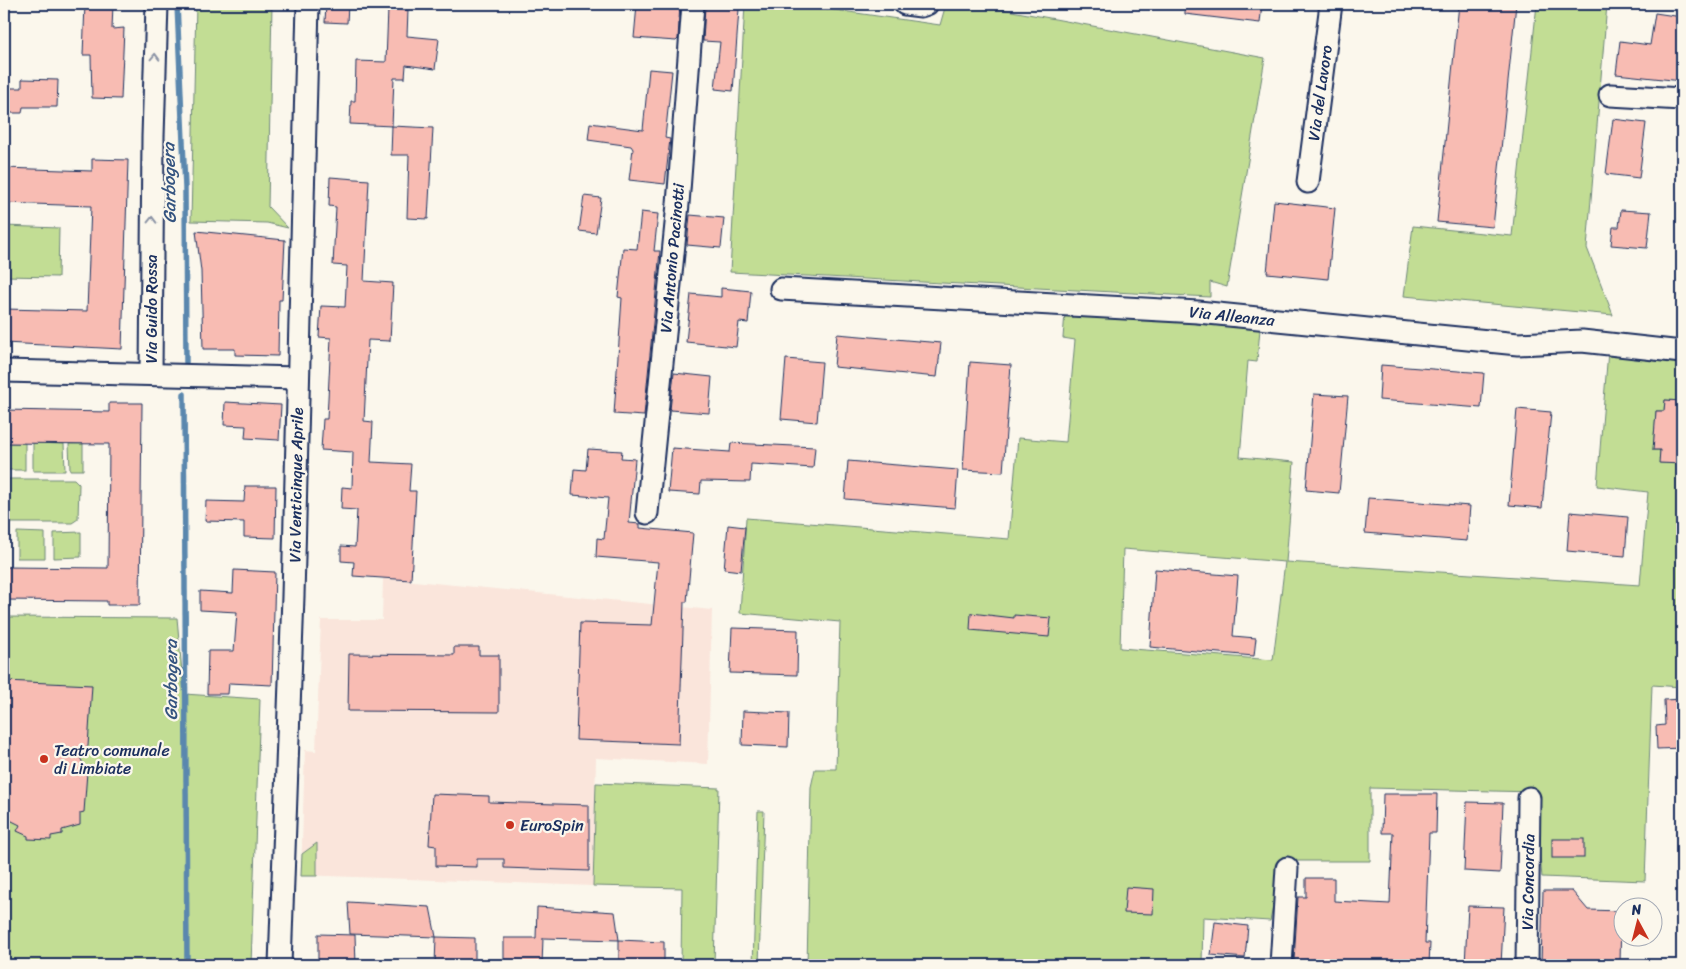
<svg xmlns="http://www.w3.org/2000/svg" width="1686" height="969" viewBox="0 0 1686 969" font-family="Sriracha,sans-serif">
<rect width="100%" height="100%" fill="#fbf7ec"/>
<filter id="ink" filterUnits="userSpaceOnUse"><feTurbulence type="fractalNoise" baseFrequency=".02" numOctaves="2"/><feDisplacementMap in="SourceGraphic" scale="10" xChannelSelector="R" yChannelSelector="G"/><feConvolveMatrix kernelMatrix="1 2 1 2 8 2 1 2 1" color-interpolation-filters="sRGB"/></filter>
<g filter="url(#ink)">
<!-- built -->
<path fill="#fae5db" d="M383,578L712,610L708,764L596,758L593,886L301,875L305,750L316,751L321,620H382Z"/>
<!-- green -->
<g fill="#c2dd94" stroke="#6e8679" fill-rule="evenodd">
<path d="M196,4H272L268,207L288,228L267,223L191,221Z"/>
<path d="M745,4H793L940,25L946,4H974L1265,58L1227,287L1210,282V297L730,272Z"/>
<path d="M1537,4H1607L1587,248L1613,315L1404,296L1413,226L1512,236Z"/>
<path d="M4,226L59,228L58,277L4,276Z"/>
<path d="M1065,313L1260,329L1257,362L1248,361L1240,457L1294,462L1286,562L1640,585L1648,492L1597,486L1608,351L1682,359V401L1665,400L1664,411H1656L1653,450H1660V463L1682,464V687L1652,685L1645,881L1542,877L1534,792L1370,788V861H1283L1270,921L1203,917L1202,965H807L811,787L815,769H836L840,622L740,613L746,518L1009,539L1018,438L1066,442L1075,340L1063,338ZM1123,549L1285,562L1273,660L1120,648Z"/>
<rect x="4" y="443" width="21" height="27"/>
<path d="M33,443L64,444L65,471H33Z"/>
<path d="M69,444H83V470H70Z"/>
<path d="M4,479H74L79,484L78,519L72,523H4Z"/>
<path d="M17,532L45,533V558H17Z"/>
<path d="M81,532V557L54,558V533Z"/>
<path d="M4,617L177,618L184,694L260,699L251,965H4Z"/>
<path d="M596,783L719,788L714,965H681L682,888L593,886Z"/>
<path d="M758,811H764L759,965H753Z"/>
<path d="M317,843V876H301L302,854Z"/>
</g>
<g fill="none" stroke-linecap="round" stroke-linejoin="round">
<!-- stream -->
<g stroke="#5a87ae" stroke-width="5.5">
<path d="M177,4L185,188L186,362"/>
<path d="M184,394L187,965"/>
</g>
</g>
<!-- building -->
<g fill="#f8bcb3" stroke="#1b2f5e">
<path d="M85,4H113L112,29L124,28L121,99L92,98L91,55H83Z"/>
<path d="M326,4H348L347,23L325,22Z"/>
<path d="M656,4H680L678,39L676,41L634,38L637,5L656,7Z"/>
<path d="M716,4H731V8L739,9L733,91L715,89L720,42L703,41L705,6L716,7Z"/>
<path d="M1185,4H1262L1260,23L1185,14Z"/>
<path d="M1459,4H1516L1493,227L1437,222Z"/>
<path d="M388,9L408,10L407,36L439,39L435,69L406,65L405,78H394L392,126L350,124L351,101H355L356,61L386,62Z"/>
<path d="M1655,13L1682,17V81L1616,74L1620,41L1650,45Z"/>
<path d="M649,69L672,71L665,138L670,139L665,184L629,180L633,149L631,146L588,140L590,123L643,130Z"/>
<path d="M22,79L58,80L57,107H23L22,113H4V88H22Z"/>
<path d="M1613,119L1646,123L1639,178L1606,174Z"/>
<path d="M392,126L433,128L428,219L407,218L409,155H391Z"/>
<path d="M92,159L128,160L122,349L4,343V309L87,311L91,206L4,203V168L92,171Z"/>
<path d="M330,177L369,180L364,281L393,283L390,341L368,340L364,421L373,422L371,462L411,464L409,491H416L411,580L353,576L354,562L341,561V546L355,547L357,510L341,509L342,487L352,488L353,452L321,450L323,419H327L331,338L319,337L321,306L345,307L347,266L333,265L336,207L329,206Z"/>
<path d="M584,196L601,198L596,233L579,231Z"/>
<path d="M1274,201L1335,208L1328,279L1267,273Z"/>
<path d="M1621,210L1651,212L1647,248L1611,245L1613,227H1619Z"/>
<path d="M641,212L658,214L654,251H660L644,416L614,414L622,298L618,297L623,248L637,249Z"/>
<path d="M690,215L724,218L721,248L687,245Z"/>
<path d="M196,231L285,240L282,300H279L278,356L235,355V349H203L201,271Z"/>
<path d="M721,288L751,291L748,323L739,322L736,347L686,342L691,294L721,297Z"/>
<path d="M837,334L941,343L937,377L834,367Z"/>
<path d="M786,359L822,362L817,422L781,419Z"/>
<path d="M970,362L1011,365L1003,472L963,470Z"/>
<path d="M1381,365L1484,373L1481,408L1379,400Z"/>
<path d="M674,373L712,377L709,413L670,410Z"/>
<path d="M1314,394L1348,396L1339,493L1306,490Z"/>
<path d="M1665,400L1682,401V464L1659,463L1660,450H1653L1656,411H1664Z"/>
<path d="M225,402L281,405L279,440L245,438L246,426L224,425Z"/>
<path d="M109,403H142L140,605H107V601L4,600V567L108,568L109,444L4,443V410L109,412Z"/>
<path d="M1517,409L1551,412L1542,508L1509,505Z"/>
<path d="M731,443L815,447L813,468L751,464L750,482L701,481L700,494L668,492L672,448L730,452Z"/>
<path d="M588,449L622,451L621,458L635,459L629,523L640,524V528L693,533L687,602H684L679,744L576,740L580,623L652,625L658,562L596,557L597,538L604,539L608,498L572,495L574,469L586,470Z"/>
<path d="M848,461L958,470L955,508L845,499Z"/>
<path d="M245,486H276L275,538L244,537V522L205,521L206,501L244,502Z"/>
<path d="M1368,498L1470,506L1467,541L1365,533Z"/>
<path d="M1570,512L1628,517L1625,556L1567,551Z"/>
<path d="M728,525L745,527L741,571L724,569Z"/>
<path d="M1155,569L1238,576L1233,636L1256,638L1254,656L1150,647Z"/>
<path d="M234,570L275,572L272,685L229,683L228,694H207L208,651H234L237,612L200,610V591L233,593Z"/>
<path d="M971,613L1014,618V615L1051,618L1049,637L970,630Z"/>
<path d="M732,628L798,630L797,675L730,673Z"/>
<path d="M454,647H479V655H499V712L348,711L349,654L454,655Z"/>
<path d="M5,681L92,685L88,746L80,757L87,772L84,812L80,813V825L62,830V834L51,836V840L28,839V836L17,831L20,825L4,817V762L10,754L4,744Z"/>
<path d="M1682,699V748L1657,749L1656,726L1665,725L1664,700Z"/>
<path d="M743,711L789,713L788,747L742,745Z"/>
<path d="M432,794L489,796V802L589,805V871L504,868V859H477V867L436,866V846L429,845Z"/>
<path d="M1383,794H1437L1436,833H1429L1425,943H1430L1429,965H1347L1294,960L1298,897H1306V878H1334V901L1390,904L1393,833H1382Z"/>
<path d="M1467,802L1503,803L1500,873L1464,871Z"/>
<rect x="1552" y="839" width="32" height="19"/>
<path d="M1126,887L1154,889L1153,914L1124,913Z"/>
<path d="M1543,891H1572L1588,910L1621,911L1620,965H1541Z"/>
<path d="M348,902L430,907L436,937L350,934Z"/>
<path d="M1468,906L1504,907L1501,965H1465Z"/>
<path d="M537,907L615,912L619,940L543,938L542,965H504V938H536Z"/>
<path d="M1215,922L1248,926L1245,958L1211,955Z"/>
<path d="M318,934L355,935L356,965H318Z"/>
<path d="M436,937L475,938V965H435Z"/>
<path d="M619,940L664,942V965H619Z"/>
</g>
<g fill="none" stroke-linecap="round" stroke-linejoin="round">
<defs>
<g id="minor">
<path d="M905,4L921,6L927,4"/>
<path d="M1610,95L1682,99"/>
<path d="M1308,182L1331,4"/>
<path d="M781,289L1198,312L1518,344L1582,341L1682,352"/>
<path d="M4,371L298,378"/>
<path d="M151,374L153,137L157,4"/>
<path d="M647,513L678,204L693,4"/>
<path d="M280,965L293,596L308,4"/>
<path d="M1281,965L1287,868"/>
<path d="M1527,965L1529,798"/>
</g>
</defs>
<!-- minor casing -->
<use href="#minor" stroke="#1b2f5e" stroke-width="25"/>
<!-- minor -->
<use href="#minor" stroke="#fbf7ec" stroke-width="21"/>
</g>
<!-- one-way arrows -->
<defs><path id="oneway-chevron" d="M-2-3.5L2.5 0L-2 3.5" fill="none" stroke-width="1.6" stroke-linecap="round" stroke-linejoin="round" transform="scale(1.25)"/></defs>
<g stroke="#8b93a5">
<use href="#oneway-chevron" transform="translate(155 57) rotate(-88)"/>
<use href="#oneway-chevron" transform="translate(152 220) rotate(-89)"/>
</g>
</g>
<!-- markers -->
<g fill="#c8321e" stroke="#fbf7ec" stroke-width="2">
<circle cx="44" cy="759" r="5"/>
<circle cx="510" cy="825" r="5"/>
</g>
<g text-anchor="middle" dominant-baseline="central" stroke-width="4.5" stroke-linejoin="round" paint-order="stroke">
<!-- street labels -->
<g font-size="16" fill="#1b2f5e" stroke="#fbf7ec">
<text transform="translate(1320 93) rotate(-82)">Via del Lavoro</text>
<text transform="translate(672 258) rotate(-85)">Via Antonio Pacinotti</text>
<text transform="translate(151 309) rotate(-90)">Via Guido Rossa</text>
<text transform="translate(1232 316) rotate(6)">Via Alleanza</text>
<text transform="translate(296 485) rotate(-89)">Via Venticinque Aprile</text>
<text transform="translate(1528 882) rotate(-89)">Via Concordia</text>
</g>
<!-- poi labels -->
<g font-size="16" fill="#1b2f5e" stroke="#fbf7ec" text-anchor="start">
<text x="54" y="750">Teatro comunale<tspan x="54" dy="18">di Limbiate</tspan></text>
<text x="520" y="825">EuroSpin</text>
</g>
<!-- water labels -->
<g font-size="18" font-style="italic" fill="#355480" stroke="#fbf7ec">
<text transform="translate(169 183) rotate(-91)">Garbogera</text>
<text transform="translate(171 680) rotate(-90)">Garbogera</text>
</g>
</g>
<!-- margin -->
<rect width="1686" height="969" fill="none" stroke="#fbf7ec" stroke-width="20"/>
<rect x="10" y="10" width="1666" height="949" fill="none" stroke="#1b2f5e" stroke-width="2" filter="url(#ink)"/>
<!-- north arrow -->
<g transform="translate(1638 922) rotate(353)"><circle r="24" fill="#fbf7ec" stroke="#a1a7b3"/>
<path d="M0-4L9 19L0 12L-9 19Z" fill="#c8321e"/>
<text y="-8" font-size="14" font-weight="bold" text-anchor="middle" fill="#1b2f5e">N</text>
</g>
</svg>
